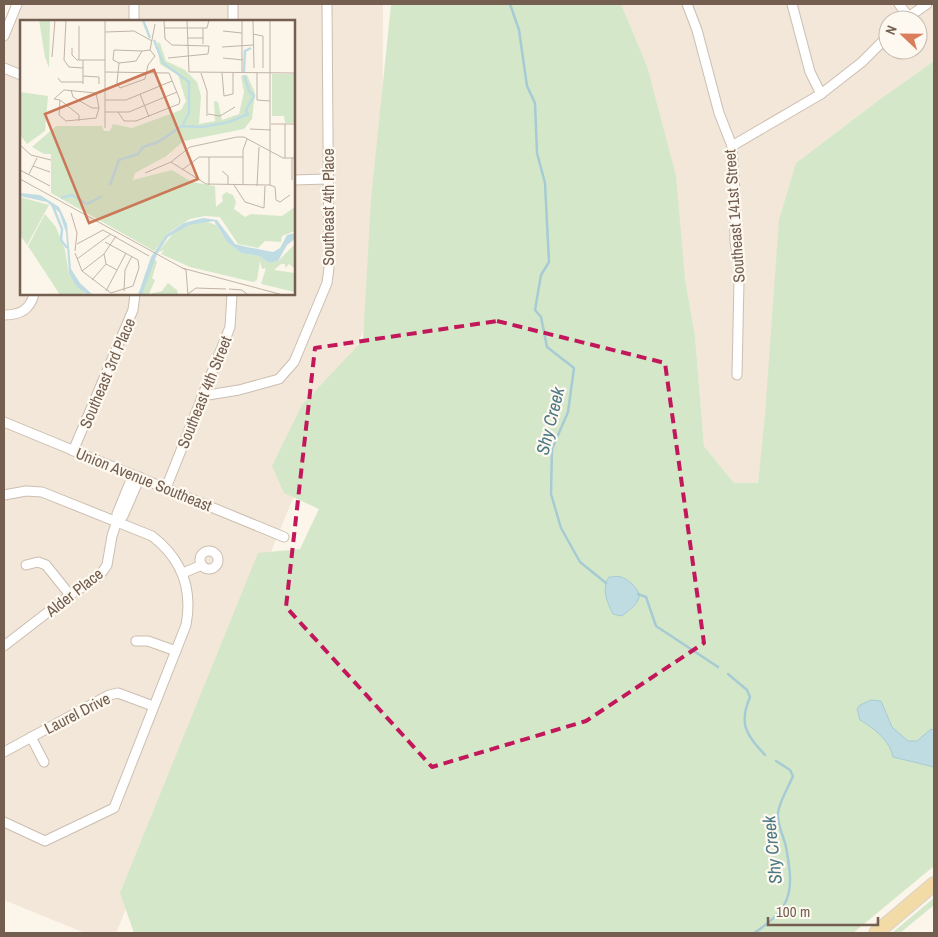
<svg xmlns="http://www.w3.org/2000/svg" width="938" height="937" viewBox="0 0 938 937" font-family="'Archivo Narrow',sans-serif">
<rect width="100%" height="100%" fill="#fbf5ea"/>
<!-- residential -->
<g fill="#f2e7d8" fill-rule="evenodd">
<path d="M19,4H383L382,286L279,532L116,933H85L4,900V41ZM21,21H294V294H21Z"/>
<path d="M621,4H934V61L879,100L796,163L758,483H734L704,446L695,336L647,66ZM888,20H918V50H888Z"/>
</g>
<!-- green -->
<g fill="#d4e8c9">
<path d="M391,4H621L647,66L676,176L685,279L695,336L704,446L734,483H758L765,415L779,220L796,163L879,100L934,61V866L853,933H134L120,893L258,553L300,549L319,509L284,493L272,466L302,405L363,340L371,200Z"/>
<path d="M934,898V905L900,933H892Z"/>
</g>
<!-- water -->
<g fill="#bfdce3" stroke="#a6cbd4">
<path d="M609,577C612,577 618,576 621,577C628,579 641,590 639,598C636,606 628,611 622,616L613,614C607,602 601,589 609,577Z"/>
<path d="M871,700L881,701L892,727L908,741H917L931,729L934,730V767L893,757C890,741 874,728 860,720L857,709L860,705Z"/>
</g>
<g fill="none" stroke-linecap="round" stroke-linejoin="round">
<!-- stream -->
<g stroke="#a6cbd4" stroke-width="2.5">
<path d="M510,4L519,30L527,86L535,103L537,153L545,183L549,262L541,275L535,310L541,317L547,347L574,368L568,412L552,449L551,494L561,528L580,562L606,583"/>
<path d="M638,594L646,597L656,626L718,667"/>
<path d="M728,674L747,690L750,697C738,725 747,735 765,755"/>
<path d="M754,933C782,915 794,900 789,866C788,858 787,850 785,843C782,833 777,823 778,813C779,802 789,786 793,776L790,770L776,761"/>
</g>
<defs>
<g id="street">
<path d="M134,4V21"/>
<path d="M233,4V21"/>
<path d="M687,4L697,30L719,113L732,146L735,195V242L739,265V281L737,375"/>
<path d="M792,4L810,72L821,94"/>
<path d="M899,4L908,16"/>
<path d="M904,20L927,4"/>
<path d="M4,36L17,4"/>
<path d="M4,68L21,75"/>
<path d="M732,146L821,94L862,62L888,36"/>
<path d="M294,180L327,179"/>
<path d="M4,315C20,315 30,310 34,294"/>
<path d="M202,396L239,390L279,379L294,362L327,283L329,268L327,4"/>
<path d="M4,422L284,537"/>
<path d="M73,451L133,310L135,294"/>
<path d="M133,475L117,514V521L123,516L140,477"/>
<path d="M166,488L230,327L232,294"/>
<path d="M4,495L26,491L42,492L152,536C182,559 193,588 186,625L114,808L45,841L4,822"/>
<circle cx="209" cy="560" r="9"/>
<path d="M26,565L38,562L46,565L70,595"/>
<path d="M183,573L202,565"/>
<path d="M136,641H148L176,651"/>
<path d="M4,646L70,595L96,578L103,571L107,565L112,536L117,521"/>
<path d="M31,737L44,762"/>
<path d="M4,752L109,695L118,693L153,706"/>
</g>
<path id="primary" d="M876,933L934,884"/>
</defs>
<!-- street casing -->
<use href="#street" stroke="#ccbeb0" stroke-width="11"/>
<!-- primary casing -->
<use href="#primary" stroke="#d8d2ce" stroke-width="16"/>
<!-- street -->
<use href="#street" stroke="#fff" stroke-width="9"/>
<!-- primary -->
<use href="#primary" stroke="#f3dba8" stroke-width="14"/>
</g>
<!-- marked area -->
<path fill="none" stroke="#c2185b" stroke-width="4" stroke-dasharray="10 6" stroke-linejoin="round" d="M497,321L665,363L704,643L586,721L432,767L286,607L315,348Z"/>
<g text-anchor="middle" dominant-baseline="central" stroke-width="4.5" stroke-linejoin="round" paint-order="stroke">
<!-- street labels -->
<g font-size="16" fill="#735e4f" stroke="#fef9f0">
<text transform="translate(328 207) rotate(-90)">Southeast 4th Place</text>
<text transform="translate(734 216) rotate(-94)">Southeast 141st Street</text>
<text transform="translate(107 373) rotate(-67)">Southeast 3rd Place</text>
<text transform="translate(204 392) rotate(-68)">Southeast 4th Street</text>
<text transform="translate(144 479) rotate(22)">Union Avenue Southeast</text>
<text transform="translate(74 592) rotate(-38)">Alder Place</text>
<text transform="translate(77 713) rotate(-27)">Laurel Drive</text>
</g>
<!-- water labels -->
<g font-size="18" font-style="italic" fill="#4a7885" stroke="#fef9f0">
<text transform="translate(550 421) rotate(-76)">Shy Creek</text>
<text transform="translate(772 850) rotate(-96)">Shy Creek</text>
</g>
</g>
<!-- overview -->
<g transform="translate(20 20)">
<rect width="275" height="275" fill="#fbf5ea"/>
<path d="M19,0H30L29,48L25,37ZM137,22L140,23L146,41L165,50L177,62L181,76L179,104L195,101L194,81L198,82L202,100L219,94L224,72L221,56L227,55L235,73L232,99L224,109L164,121L145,137L115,153L113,160L152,150L172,162L195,166L196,187L203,181L202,176L206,172L213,175L216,182L214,189L225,197L231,194L262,196L275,187V211L262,216L261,222L245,221L238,228L218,224L200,197L185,196L170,199L151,211L134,231L31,173V134H24L12,127L36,106H82L84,111H90L93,104L112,108L161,90L166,81L158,55L140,44ZM252,54H275V103H265L264,96H252ZM0,72L28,76L25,111L7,124L0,115ZM0,177L29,185L7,225L0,215ZM25,194L36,207L45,230L49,255L66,275H40L8,226ZM188,202L196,205L207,222L221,233L239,236L249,243L258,241L275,224V249L269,244L265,248V244H261L254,250L275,253V272L241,264L246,248L242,249L240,241L237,260L233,262L170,247L141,234L144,230L137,233L156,210L168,204ZM134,239L137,242L132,258L135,260L129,274L142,271L148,263L157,270L158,275H122Z" fill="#d4e8c9"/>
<path d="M0,173L20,175L39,187L47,204L51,249L60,263L73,275H68L57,267L49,254L46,212L39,192L27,182L0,176ZM183,198L197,200L215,224L227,227L253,232L260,228L267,215L275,213V219L267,225L258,241L249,243L239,236L221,233L207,222L194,201L169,205L148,217L137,234L122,275H118L131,237L146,215L164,203Z" fill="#bfdce3"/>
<path fill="none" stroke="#bfdce3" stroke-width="2.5" d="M123,0L130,18M134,20L143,43L169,62V93L163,104M224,52L225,31L231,28M90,165L99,140L118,134L123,127L138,122L162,106L182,107L209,102L228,94L226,90L234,76L229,71L224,55M41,178L52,175L67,184L82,176M32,184L42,209L41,220L47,228"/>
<path fill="none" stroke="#c1b4a7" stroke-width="1" d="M46,0L44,40L49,47L63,48M144,0L145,19L152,25L189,26L188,34L148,38M167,0L169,52L275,53M222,0V53M233,0L234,48M250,0V165M59,6V40M144,8H187L189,0M183,8V24M203,11L222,13M85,12L114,11L132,21M233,14L243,16V48M167,18H183M202,27L233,25M52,28V35L57,40H85M130,30L135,4M32,37L35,0M203,38L223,40M63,40V64M99,43L97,63L100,68L125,59L128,45L135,36L130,30M99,43L93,40L94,30L122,31M99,43L116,41L122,31L130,30M85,52L149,53L160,80L159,84L116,101H104L98,92M181,53L187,71V96M202,53L204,76L213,74V53M237,53V80L250,81M63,56L79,57V64M38,58L41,62H63M51,70L53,77L72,88H79M76,73L44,70L34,79L40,80L39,95L46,101L76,98M76,73L79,88L76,98M120,74L129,97M40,80L59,95V101M85,80H106L152,61M85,92H109L157,72M188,94L200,96L215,87M251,104H275M265,104V138M85,108V0M230,109L251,110M0,125L11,135L31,140M189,137V165M272,138V160M151,142L186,164L250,165L255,167L256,180L260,182L270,175M13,146L30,152M0,150L30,166M162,150L179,137H223M202,151L208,156V165M125,153L151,142L170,127L217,117H224L263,138H275M9,154L17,138M0,159L166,250M214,165L225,182M223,165V130L227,119M237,166L239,127M225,182L244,188L245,166M51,193L57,213L55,231M85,222L118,240M57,224L83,210L129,236M55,233L62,251L91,273L113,266L119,248L118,240M84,234L86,244L97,250M57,239L91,214M162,248L263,275M166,250L168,275M62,251L84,234L96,216M72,260L86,244M209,269L222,270L228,275M86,271L106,233M104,271L105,250L112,236M168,274L176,268L206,269"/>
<path fill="#cb7858" fill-opacity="0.15" stroke="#cb7858" stroke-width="2.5" d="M134,50L178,159L69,203L25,94Z"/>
<rect width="275" height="275" fill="none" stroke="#735e4f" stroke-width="2.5"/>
</g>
<!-- border -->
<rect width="938" height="937" fill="none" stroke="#735e4f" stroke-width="10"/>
<!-- north arrow -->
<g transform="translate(903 35) rotate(292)"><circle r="24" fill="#fef9f0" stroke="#c6bbb0"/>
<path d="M0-4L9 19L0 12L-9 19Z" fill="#da7d5a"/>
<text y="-8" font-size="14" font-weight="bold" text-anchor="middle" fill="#735e4f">N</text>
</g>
<!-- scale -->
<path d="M768 917v8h110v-8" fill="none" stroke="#735e4f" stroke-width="2.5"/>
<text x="776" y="917" font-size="15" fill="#735e4f" stroke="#fef9f0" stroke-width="4" paint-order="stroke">100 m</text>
</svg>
